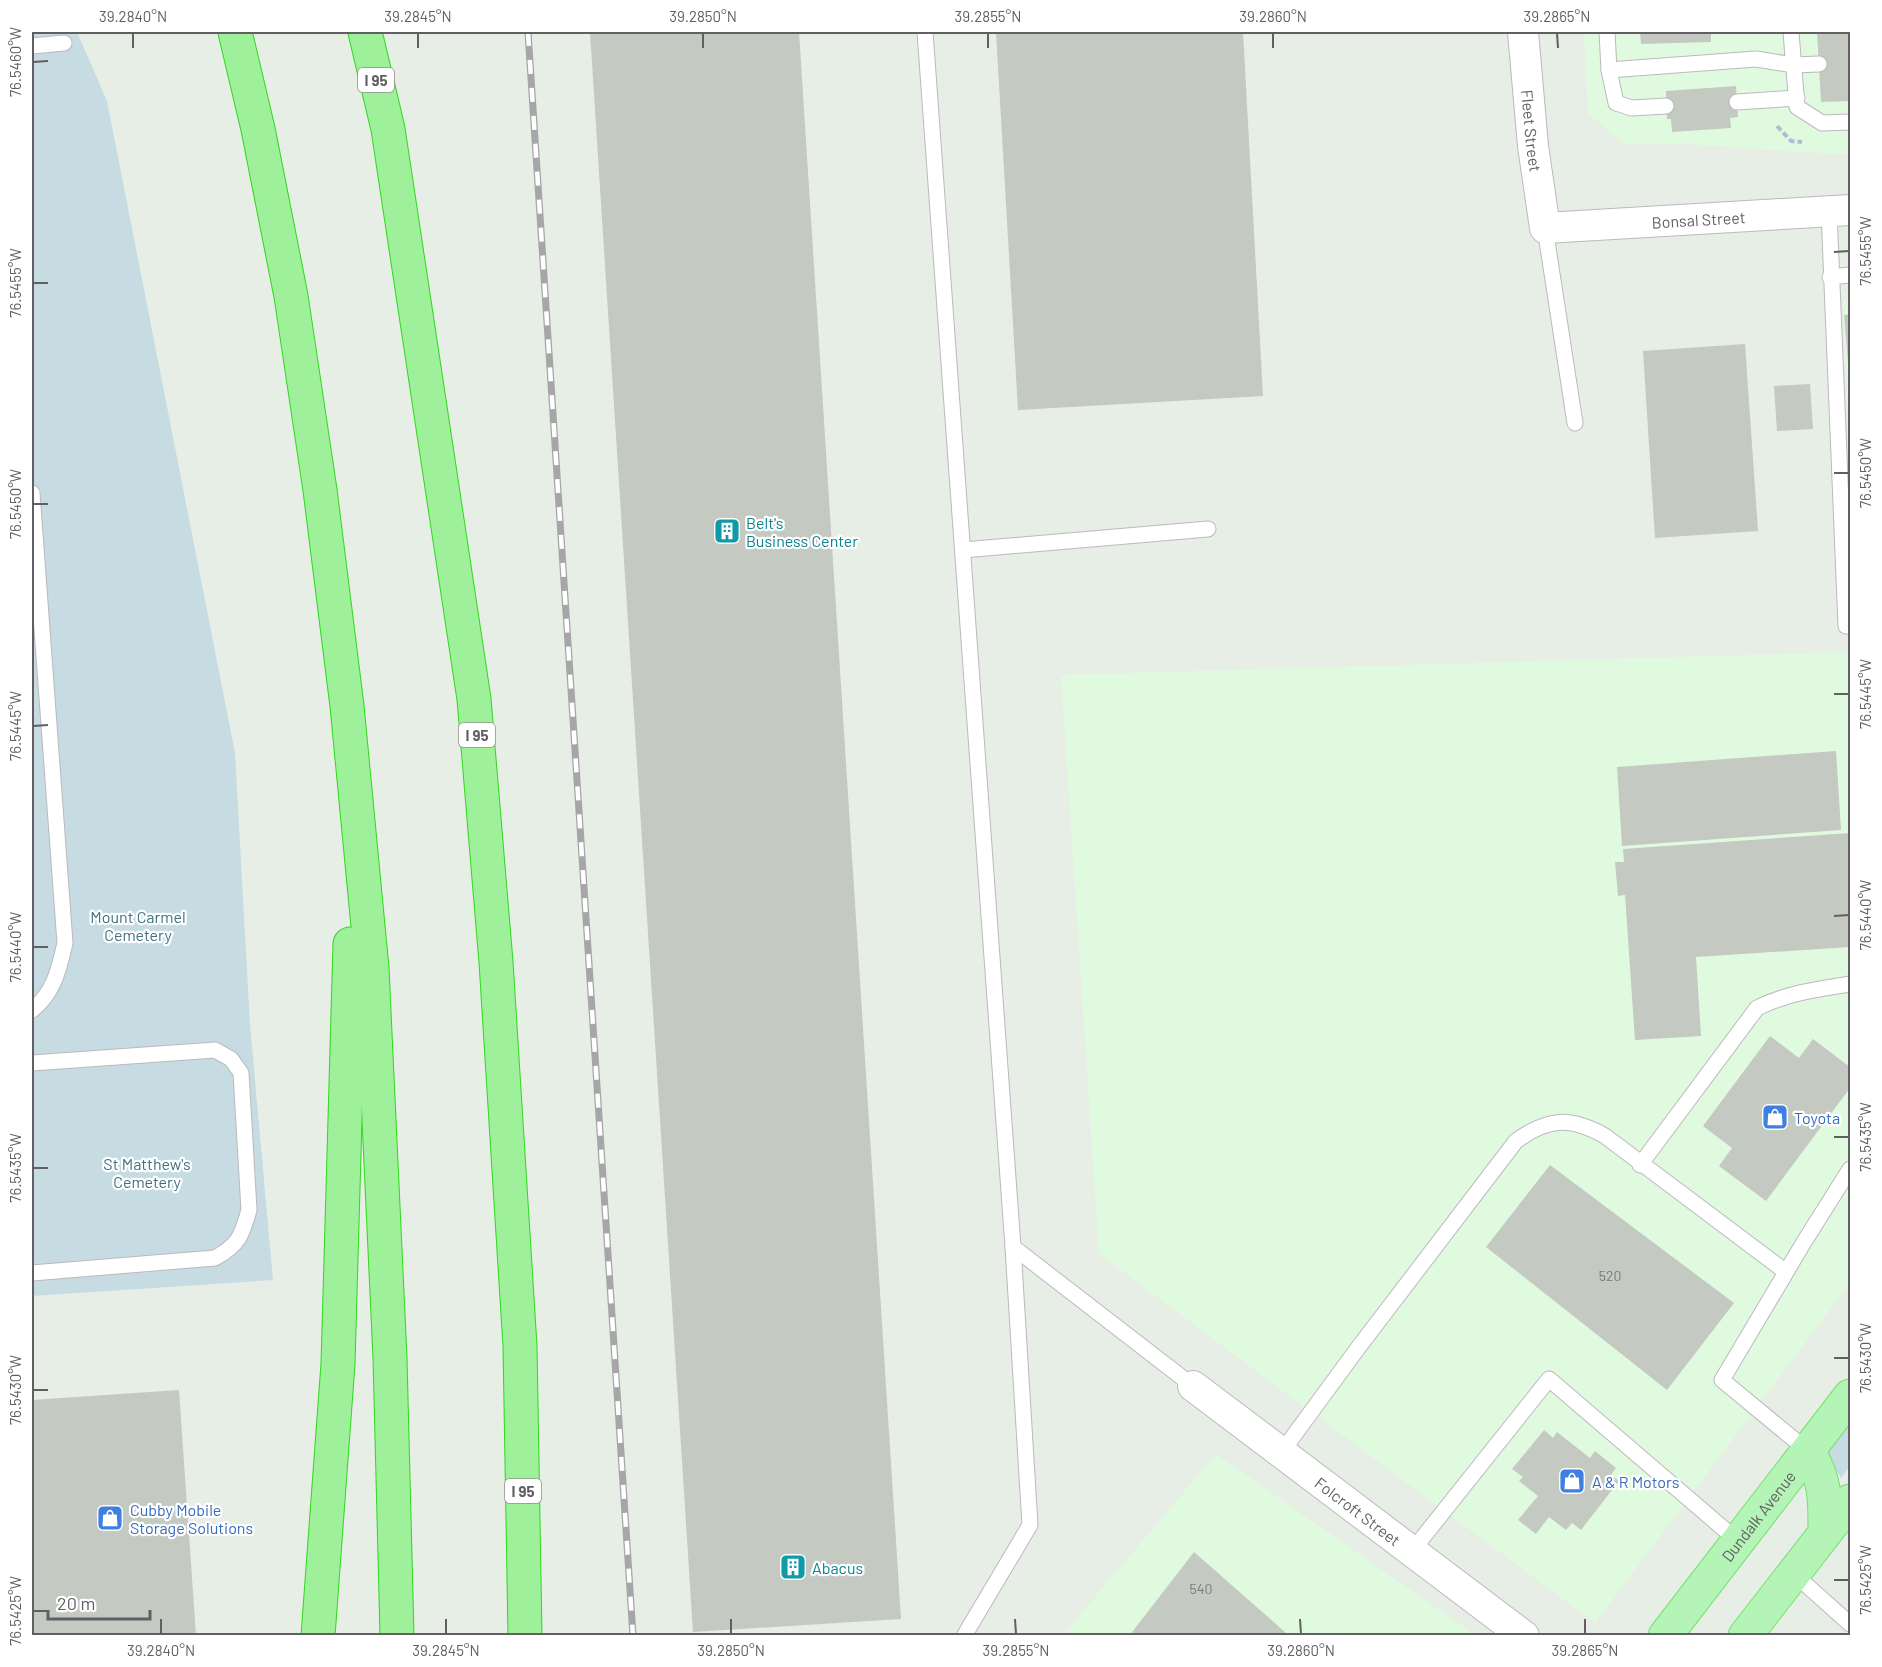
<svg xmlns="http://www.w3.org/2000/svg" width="1882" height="1667" viewBox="0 0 1882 1667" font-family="Barlow,sans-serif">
<rect width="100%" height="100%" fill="#e6eee6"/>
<!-- commercial -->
<g fill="#e0fadf">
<path d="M1584,32H1850V155L1684,144H1624L1588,113Z"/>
<path d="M1850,299V456L1843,300Z"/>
<path d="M1850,652V1283L1595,1623L1099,1254L1061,675Z"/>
<path d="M1216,1454L1475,1635L1062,1636Z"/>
</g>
<!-- green -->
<g fill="#c6dce2">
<path d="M32,32H77L107,101L235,753L250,1025L273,1280L32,1296Z"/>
<path d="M1850,1422V1466L1841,1478L1826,1454Z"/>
</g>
<!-- building -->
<g fill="#c4c9c2">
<path d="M590,32H799L901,1619L693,1632Z"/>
<path d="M996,32H1243L1263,396L1018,410Z"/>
<path d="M1640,32H1711V42L1641,44Z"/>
<path d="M1817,32H1850V101L1821,102Z"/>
<path d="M1736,86L1738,117L1730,118L1731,128L1672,132L1671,119H1667L1666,91Z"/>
<path d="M1850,314V375H1849L1844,315Z"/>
<path d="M1745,344L1758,531L1655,538L1643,351Z"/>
<path d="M1810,384L1813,429L1777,431L1774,386Z"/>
<path d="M1836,751L1841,830L1622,846L1617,767Z"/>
<path d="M1850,833V947L1696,957L1701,1036L1635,1040L1625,895L1618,896L1615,862H1624L1623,849Z"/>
<path d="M1770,1036L1799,1058L1813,1039L1850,1067V1088L1766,1201L1719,1166L1732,1148L1703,1126Z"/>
<path d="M1550,1165L1734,1303L1667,1390L1486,1247Z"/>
<path d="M179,1390L196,1636H32V1400Z"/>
<path d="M1544,1430L1553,1438L1557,1432L1590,1458L1595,1451L1616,1468L1611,1475L1619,1481L1581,1530L1572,1523L1566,1530L1549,1517L1536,1534L1518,1520L1538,1496L1519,1481L1523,1477L1512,1469Z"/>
<path d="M1194,1552L1276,1624L1289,1636H1129Z"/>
</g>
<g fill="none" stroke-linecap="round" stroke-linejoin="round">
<defs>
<g id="service">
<path d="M925,32L1013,1247L1030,1525L964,1636"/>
<path d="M1607,32L1609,70L1756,59L1794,65L1819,64"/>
<path d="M1791,32L1797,107L1822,123L1850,122"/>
<path d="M32,46L64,43"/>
<path d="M1609,70L1616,103L1632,108L1666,106"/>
<path d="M1737,102L1797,98"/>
<path d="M1829,211L1846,626H1850"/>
<path d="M1545,228L1575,423"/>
<path d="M1830,277L1850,275"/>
<path d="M32,493L65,943C59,969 54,993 32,1010"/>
<path d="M963,550L1208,529"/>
<path d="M32,1063L215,1050L231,1059L241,1073L249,1210C242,1235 239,1245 215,1258L32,1273"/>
<path d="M1640,1165L1757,1008C1787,993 1818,989 1850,984"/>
<path d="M1013,1247L1193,1386"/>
<path d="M1808,1451L1722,1380L1804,1242L1850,1169"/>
<path d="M1281,1453L1358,1348L1516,1141C1549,1117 1571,1117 1605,1136L1786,1272"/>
<path d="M1412,1551L1549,1379L1738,1541"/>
<path d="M1793,1573L1850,1624"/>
</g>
<g id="minor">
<path id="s1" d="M1523,32L1533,146L1545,228L1850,210"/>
<path id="s2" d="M1193,1386L1524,1636"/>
</g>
<g id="primary">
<path d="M1808,1451C1826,1480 1825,1499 1825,1532"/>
<path id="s3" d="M1665,1636L1850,1396"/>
<path d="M1745,1636L1850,1501"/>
</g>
<g id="motorway">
<path d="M235,32L258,129L291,296L320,490L347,706L372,968L390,1358L397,1636"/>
<path d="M365,32L388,129L474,699L496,962L520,1346L525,1636"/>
<path d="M318,1636L338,1364L350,944"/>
</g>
</defs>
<!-- service casing -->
<use href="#service" stroke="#bdb8be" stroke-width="17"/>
<!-- minor casing -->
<use href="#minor" stroke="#bdb8be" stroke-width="32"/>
<!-- primary casing -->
<use href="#primary" stroke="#74e06d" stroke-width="35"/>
<!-- motorway casing -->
<use href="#motorway" stroke="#2fd81c" stroke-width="35"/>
<!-- path -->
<path stroke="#aabfd2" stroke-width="4" stroke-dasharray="6 3" stroke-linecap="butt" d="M1777,126L1791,141L1802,142"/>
<!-- service -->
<use href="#service" stroke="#fff" stroke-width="15"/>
<!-- minor -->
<use href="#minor" stroke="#fff" stroke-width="30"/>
<!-- primary -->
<use href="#primary" stroke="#b4f5b7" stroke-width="33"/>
<!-- motorway -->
<use href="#motorway" stroke="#9ef09b" stroke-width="33"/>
<defs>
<path id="rail" d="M528,32L633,1636"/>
</defs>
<!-- rail casing -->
<use href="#rail" stroke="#a6a5a7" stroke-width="7"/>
<!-- rail -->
<use href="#rail" stroke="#fff" stroke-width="4.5" stroke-dasharray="14" stroke-linecap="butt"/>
</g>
<!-- ticks -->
<path fill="none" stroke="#635e64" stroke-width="2" d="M133,33V48M418,33V48M703,33V48M988,33V48M1273,33V48M1557,33L1558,48M33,62L48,61M1834,252L1849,251M33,283H48M1834,473H1849M33,504H48M1834,694H1849M33,726L48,725M1834,916L1849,915M33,947H48M1834,1137H1849M33,1168H48M1834,1358H1849M33,1390H48M1834,1580H1849M33,1611H48M161,1619V1634M446,1619V1634M731,1619V1634M1015,1619L1016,1634M1300,1619L1301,1634M1585,1619V1634"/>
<!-- icons -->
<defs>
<symbol id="building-square" viewBox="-11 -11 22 22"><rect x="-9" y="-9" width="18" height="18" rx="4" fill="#0f9aa8" stroke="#fff"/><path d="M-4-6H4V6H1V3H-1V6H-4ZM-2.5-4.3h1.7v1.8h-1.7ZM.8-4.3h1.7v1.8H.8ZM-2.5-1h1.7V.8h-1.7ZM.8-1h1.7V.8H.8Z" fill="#fff"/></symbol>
<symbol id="shop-square" viewBox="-11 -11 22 22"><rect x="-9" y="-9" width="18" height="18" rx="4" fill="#3f7fe0" stroke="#fff"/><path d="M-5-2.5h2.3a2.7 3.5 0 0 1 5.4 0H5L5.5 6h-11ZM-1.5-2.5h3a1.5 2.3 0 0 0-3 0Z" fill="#fff"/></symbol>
</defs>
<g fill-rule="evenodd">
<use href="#building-square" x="712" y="516" width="30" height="30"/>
<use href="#shop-square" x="1760" y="1102" width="30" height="30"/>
<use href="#shop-square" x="1557" y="1466" width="30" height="30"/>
<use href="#shop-square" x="95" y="1503" width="30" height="30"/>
<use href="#building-square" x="778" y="1552" width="30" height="30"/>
</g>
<g text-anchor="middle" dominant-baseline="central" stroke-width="4.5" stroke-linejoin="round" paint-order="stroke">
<!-- number labels -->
<g font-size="14" fill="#7b797c">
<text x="1610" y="1275">520</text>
<text x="1201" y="1588">540</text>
</g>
<!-- shield labels -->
<g fill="#fff" stroke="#928e92" stroke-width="1.5">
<rect x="358" y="68" width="36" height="24" rx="4.5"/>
<rect x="459" y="723" width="36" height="24" rx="4.5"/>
<rect x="505" y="1479" width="36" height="24" rx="4.5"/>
</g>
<g font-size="15" font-weight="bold" fill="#635e64">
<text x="376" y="80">I 95</text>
<text x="477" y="735">I 95</text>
<text x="523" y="1491">I 95</text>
</g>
<!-- street labels -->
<g font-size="16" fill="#635e64" stroke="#fff">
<text stroke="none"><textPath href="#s1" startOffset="99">Fleet Street</textPath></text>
<text stroke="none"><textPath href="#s1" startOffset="351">Bonsal Street</textPath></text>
<text stroke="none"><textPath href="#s2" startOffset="207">Folcroft Street</textPath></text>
<text stroke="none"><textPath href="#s3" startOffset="152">Dundalk Avenue</textPath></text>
</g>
<!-- culture labels -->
<g font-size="16" fill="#0d838f" stroke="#fff" text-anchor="start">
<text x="746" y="522">Belt's<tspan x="746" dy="18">Business Center</tspan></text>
<text x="812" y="1567">Abacus</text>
</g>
<!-- park labels -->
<g font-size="16" fill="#407081" stroke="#fff">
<text x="138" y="916">Mount Carmel<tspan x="138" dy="18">Cemetery</tspan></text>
<text x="147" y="1163">St Matthew's<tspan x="147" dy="18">Cemetery</tspan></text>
</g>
<!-- shop labels -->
<g font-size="16" fill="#366cbe" stroke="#fff" text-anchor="start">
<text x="1794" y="1117">Toyota</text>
<text x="1592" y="1481">A &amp; R Motors</text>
<text x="130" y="1509">Cubby Mobile<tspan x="130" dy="18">Storage Solutions</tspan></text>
</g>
</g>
<!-- border -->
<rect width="1882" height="1667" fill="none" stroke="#ffffff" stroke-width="66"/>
<!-- scale -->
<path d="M48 1610v9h102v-9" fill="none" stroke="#635e64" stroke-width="3"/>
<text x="57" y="1610" font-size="18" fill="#635e64" stroke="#ffffff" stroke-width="4.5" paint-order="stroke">20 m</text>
<rect x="33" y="33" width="1816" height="1601" fill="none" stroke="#635e64" stroke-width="2"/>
<g font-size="15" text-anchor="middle" fill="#635e64">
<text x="133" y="22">39.2840°N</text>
<text x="418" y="22">39.2845°N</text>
<text x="703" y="22">39.2850°N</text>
<text x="988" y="22">39.2855°N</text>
<text x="1273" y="22">39.2860°N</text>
<text x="1557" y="22">39.2865°N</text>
<text transform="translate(16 62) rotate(-90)" y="5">76.5460°W</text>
<text transform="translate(1866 251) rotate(-90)" y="5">76.5455°W</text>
<text transform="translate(16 283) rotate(-90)" y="5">76.5455°W</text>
<text transform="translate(1866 473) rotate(-90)" y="5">76.5450°W</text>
<text transform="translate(16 504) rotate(-90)" y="5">76.5450°W</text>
<text transform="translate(1866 694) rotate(-90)" y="5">76.5445°W</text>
<text transform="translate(16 726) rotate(-90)" y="5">76.5445°W</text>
<text transform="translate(1866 915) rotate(-90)" y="5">76.5440°W</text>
<text transform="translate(16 947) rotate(-90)" y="5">76.5440°W</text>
<text transform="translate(1866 1137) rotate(-90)" y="5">76.5435°W</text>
<text transform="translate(16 1168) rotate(-90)" y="5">76.5435°W</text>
<text transform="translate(1866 1358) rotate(-90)" y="5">76.5430°W</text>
<text transform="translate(16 1390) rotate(-90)" y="5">76.5430°W</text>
<text transform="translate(1866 1580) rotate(-90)" y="5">76.5425°W</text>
<text transform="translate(16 1611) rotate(-90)" y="5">76.5425°W</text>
<text x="161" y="1656">39.2840°N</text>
<text x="446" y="1656">39.2845°N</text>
<text x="731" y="1656">39.2850°N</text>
<text x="1016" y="1656">39.2855°N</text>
<text x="1301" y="1656">39.2860°N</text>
<text x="1585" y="1656">39.2865°N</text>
</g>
</svg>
